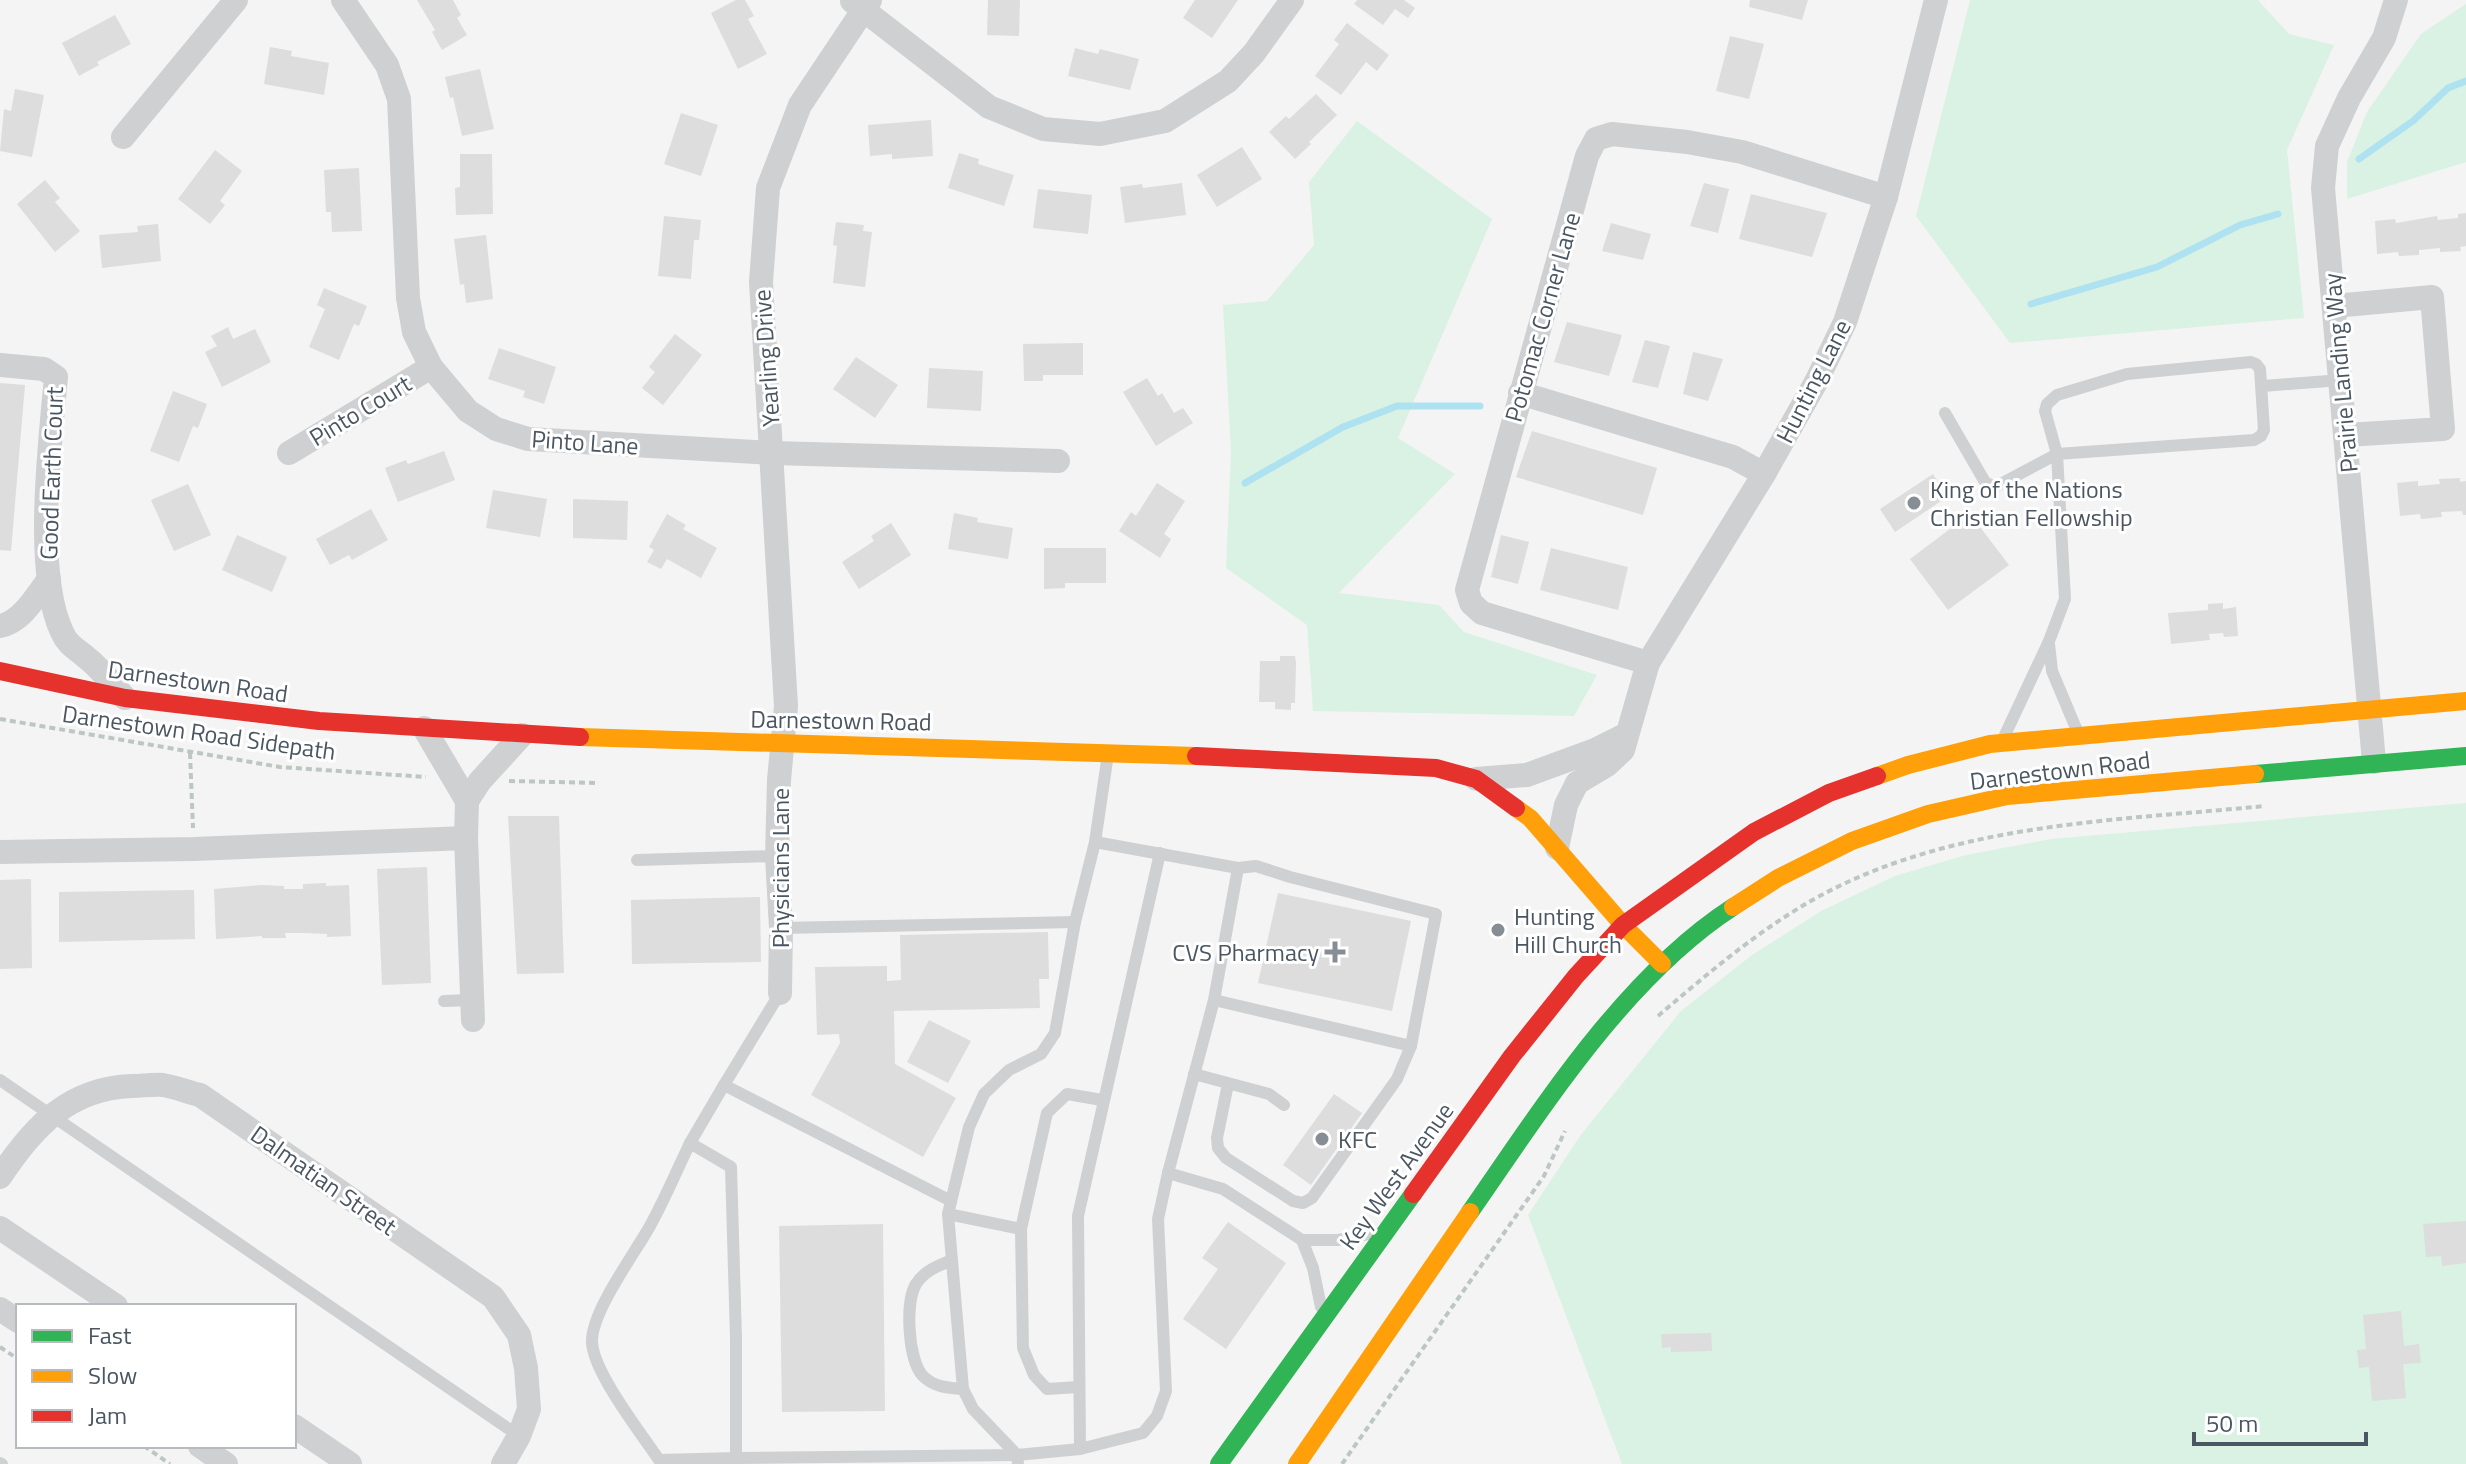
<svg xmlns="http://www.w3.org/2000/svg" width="2466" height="1464" viewBox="0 0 2466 1464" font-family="'Titillium Web',sans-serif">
<rect width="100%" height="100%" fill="#f4f4f4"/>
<!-- green -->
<g fill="#d9f2e3">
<path d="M1970,0H2258L2289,34L2334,45L2287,150L2304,318L2010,343L1916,216Z"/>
<path d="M2466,4V162L2347,199V162L2367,112L2421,34Z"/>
<path d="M1357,121L1492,219L1398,438L1455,474L1339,593L1439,605L1464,632L1597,675L1574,716L1313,711L1307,625L1226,568L1231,452L1223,305L1267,301L1314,245L1309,182Z"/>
<path d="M2466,803V1464H1622L1528,1215L1580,1136L1681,1011L1752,955L1821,911L1895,876L1966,855L2051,839Z"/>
</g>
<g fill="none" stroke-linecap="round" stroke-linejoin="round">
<!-- stream -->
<g stroke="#aee2f0" stroke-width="7">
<path d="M2359,159L2413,121L2448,88L2466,81"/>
<path d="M2031,304L2157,267L2240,225L2278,214"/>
<path d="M1245,483L1343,427L1397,406H1480"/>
</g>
</g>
<!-- building -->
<g fill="#ddddde">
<path d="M417,0H453L461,15L457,18L467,35L442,50L432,32L435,30Z"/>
<path d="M736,0H745L754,16L748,19L767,54L738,69L711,13Z"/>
<path d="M988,0H1020L1019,36L987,35Z"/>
<path d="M1195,0H1238L1212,38L1183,18Z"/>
<path d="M1357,0H1404L1415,8L1408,18L1395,9L1383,25L1354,4Z"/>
<path d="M1750,0H1808L1802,20L1749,7Z"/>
<path d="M115,15L131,44L97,62L99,65L79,76L62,43Z"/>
<path d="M1347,23L1389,55L1377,71L1366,62L1341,95L1315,76L1339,44L1334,40Z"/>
<path d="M1730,36L1764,44L1749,99L1716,91Z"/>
<path d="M270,47L292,51L291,56L329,63L324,95L264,84Z"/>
<path d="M1075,48L1098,54L1100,49L1139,59L1130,90L1068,76Z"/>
<path d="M480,69L494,129L462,136L453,97L450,98L445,77Z"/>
<path d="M15,89L44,95L32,157L0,151L4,109L11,111Z"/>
<path d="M1316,94L1337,115L1309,142L1311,144L1295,159L1269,132L1286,116L1289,119Z"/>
<path d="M681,113L718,125L701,176L664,164Z"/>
<path d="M931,120L933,156L892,159V154L870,156L868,125Z"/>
<path d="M1242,147L1262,179L1217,207L1197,175Z"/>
<path d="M215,150L242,171L220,201L225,205L210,224L178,199Z"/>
<path d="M959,153L979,159L978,164L1014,175L1004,206L948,188Z"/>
<path d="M460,154H492L493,214L456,215L455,188L460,187Z"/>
<path d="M359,168L362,231L332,232L331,212H326L324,170Z"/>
<path d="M45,180L60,198L55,202L80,231L55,252L17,204Z"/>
<path d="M1182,183L1186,215L1125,223L1120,187L1142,184L1143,188Z"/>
<path d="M1704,183L1729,189L1718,233L1690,226Z"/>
<path d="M1038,189L1092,195L1088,234L1033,228Z"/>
<path d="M1751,194L1827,213L1812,257L1739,239Z"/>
<path d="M2466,213V246L2460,247L2461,251L2440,252V248L2419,250V255L2399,256L2398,252L2377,254L2375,221L2395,219L2396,223L2437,216L2438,220L2458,218V214Z"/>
<path d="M664,216L701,220L699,240H694L691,279L658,276Z"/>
<path d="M836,222L864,225L863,231L872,232L865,287L833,283L837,246L833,245Z"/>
<path d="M1611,223L1651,234L1643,260L1602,251Z"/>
<path d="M158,224L161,261L102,268L99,235L138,232L137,226Z"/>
<path d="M486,235L493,299L466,303L464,284L460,285L454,239Z"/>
<path d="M324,288L367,306L359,326L354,324L339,360L309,347L325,309L317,305Z"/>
<path d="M1567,322L1622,335L1609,376L1554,362Z"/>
<path d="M228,327L233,339L255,329L271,362L222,387L205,352L217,346L211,336Z"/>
<path d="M675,334L702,355L663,405L642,388L655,372L649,367Z"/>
<path d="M1645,340L1670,346L1658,388L1632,382Z"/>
<path d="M1083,343V375H1043V381H1024L1023,344Z"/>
<path d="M499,348L556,367L544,404L523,397L525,391L488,379Z"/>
<path d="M1693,352L1723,359L1708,401L1683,394Z"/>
<path d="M856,357L898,385L875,418L833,389Z"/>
<path d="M929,368L983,371L981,411L927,408Z"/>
<path d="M1147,378L1158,396L1162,393L1174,413L1183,408L1193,423L1156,446L1123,392Z"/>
<path d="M0,383L25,385L11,551L0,550Z"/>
<path d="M173,391L207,404L198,428L193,426L179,462L150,451Z"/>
<path d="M1532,431L1657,468L1643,515L1516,477Z"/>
<path d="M444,451L455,480L398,502L385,468L406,460L408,464Z"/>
<path d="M1933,474L1947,497L1895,532L1880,509Z"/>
<path d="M2460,478V482L2466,481V515H2463L2462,511L2441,512L2442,517L2421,519L2420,514L2400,516L2397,483L2418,481V486L2440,484L2439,479Z"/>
<path d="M1157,483L1185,501L1164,534L1171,539L1160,558L1119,531L1131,512L1136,516Z"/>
<path d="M188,484L211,535L174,551L151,500Z"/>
<path d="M493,490L547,499L540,537L486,528Z"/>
<path d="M573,499L628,501L627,540L573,538Z"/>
<path d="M371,509L388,540L352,560L349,555L330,565L316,539Z"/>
<path d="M954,513L978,518L977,522L1013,528L1008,559L948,549Z"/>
<path d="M667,514L686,525L683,529L717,548L701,578L667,559L661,569L647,562L654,550L649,547Z"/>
<path d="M1970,514L2009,565L1948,610L1910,559Z"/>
<path d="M891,523L911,555L859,589L842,562L874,541L871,536Z"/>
<path d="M237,535L287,557L272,592L222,570Z"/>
<path d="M1501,535L1529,542L1518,584L1491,577Z"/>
<path d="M1044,548H1106V583H1065V588L1044,589Z"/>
<path d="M1551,548L1628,567L1618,610L1540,590Z"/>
<path d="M2223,603V609L2236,607L2238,636L2224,637L2223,633L2209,634L2210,640L2171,644L2168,613L2208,610V604Z"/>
<path d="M1280,656H1295L1296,663L1295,703H1291V710L1275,709V702H1259L1260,661H1280Z"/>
<path d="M508,816H559L564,973L517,974Z"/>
<path d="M427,867L431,983L382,985L377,869Z"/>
<path d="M31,879L32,968L0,969V880Z"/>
<path d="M326,883V886L349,885L351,936L327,937V934L304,933H285L286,938H262V936L216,939L214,889L261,885L284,886V889H303V884Z"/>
<path d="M194,890L195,939L59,942V892Z"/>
<path d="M1278,893L1411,921L1392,1011L1258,983Z"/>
<path d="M760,897L761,962L632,964L631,900Z"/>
<path d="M1048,932L1049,979H1039L1040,1008L894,1011L895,1064L956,1098L923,1157L811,1095L840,1043L839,1034L817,1035L815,967L887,966V981L901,980L900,935Z"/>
<path d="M929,1020L971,1041L948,1083L907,1062Z"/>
<path d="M1334,1094L1362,1113L1311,1185L1283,1165Z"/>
<path d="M2466,1221V1263L2442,1266L2441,1256L2426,1257L2423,1224Z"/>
<path d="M1228,1222L1286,1263L1226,1349L1183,1319L1218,1269L1202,1258Z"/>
<path d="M883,1224L885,1411L782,1412L779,1226Z"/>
<path d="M2401,1311L2404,1346L2419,1344L2421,1363L2403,1364L2406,1398L2372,1401L2369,1367L2359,1368L2357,1350L2366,1349L2363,1315Z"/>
<path d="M1711,1333L1712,1351L1671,1352V1347L1662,1348L1661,1334Z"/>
</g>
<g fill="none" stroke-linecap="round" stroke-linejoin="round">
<!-- path -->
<g stroke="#bcc7c4" stroke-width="4" stroke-dasharray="6 4" stroke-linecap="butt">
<path d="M0,719L280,767L426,777"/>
<path d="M190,753L193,828"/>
<path d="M509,781L599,783"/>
<path d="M1658,1016C1706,975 1754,934 1809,902C1946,823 2112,821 2265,806"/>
<path d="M0,1347L18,1359"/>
<path d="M144,1446L170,1464"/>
<path d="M1342,1464L1544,1176L1565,1131"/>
</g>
<!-- lane -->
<g stroke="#ced0d2" stroke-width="12">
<path d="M2263,386L2341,380"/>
<path d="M1945,413L1985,482L1995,487L2057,454L2254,440L2261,436L2264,430L2260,369L2256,364L2251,362L2127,374L2057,395L2047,404L2045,411L2057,454L2065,599L2049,641L2004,737"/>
<path d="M2049,644L2052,671L2078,733"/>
<path d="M1095,842L1238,868"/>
<path d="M637,860L777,856"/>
<path d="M781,928L1075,922"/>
<path d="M780,993L724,1085L951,1201"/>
<path d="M444,1001L472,1000"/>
<path d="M1194,1074L1269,1094L1284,1105"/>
<path d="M0,1080L519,1436"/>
<path d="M1228,1084L1217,1138L1218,1148L1226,1158L1293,1201L1303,1203L1312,1198L1397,1079L1411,1046"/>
<path d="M690,1143L724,1085"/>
<path d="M1168,1173L1223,1189L1302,1240"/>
<path d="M948,1214L1021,1229L1023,1348L1034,1375L1047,1389L1078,1387"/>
<path d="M1021,1229L1047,1113L1067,1094L1102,1100"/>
<path d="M952,1260C938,1266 925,1270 916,1284C905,1302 908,1358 922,1375C933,1387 948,1388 963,1389"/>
<path d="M1321,1307L1313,1268L1302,1240H1338L1373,1233"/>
<path d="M1080,1449L1078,1216L1160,853"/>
<path d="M736,1458L659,1460C641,1433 593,1372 592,1342C591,1312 635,1253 650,1226C665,1199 677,1170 690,1143L731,1167L736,1338V1458L1017,1455L1080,1449L1143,1433L1157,1416L1166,1391L1158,1219L1168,1173L1214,1000L1411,1046L1436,914L1290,877L1256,866L1238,868L1214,1000"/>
<path d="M0,1463L2,1464"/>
<path d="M1018,1464L1017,1455L973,1409L963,1389L948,1214L969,1127L984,1094L1009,1070L1041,1054L1055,1033L1075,922L1095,842L1108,754"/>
</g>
<!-- street -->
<g stroke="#ced0d2" stroke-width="24">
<path d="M343,0L387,65L399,99L408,298L414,332L431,367L468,411L496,429L528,439L773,453L1058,461"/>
<path d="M852,1L989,107L1043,129L1100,134L1165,121L1228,81L1254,53L1292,0"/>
<path d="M123,137L236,0"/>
<path d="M2334,306L2432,297L2443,429L2346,435"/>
<path d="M0,365L44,369L56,377C50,444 34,573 62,632C68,646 77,649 87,658C101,669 113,685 125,698"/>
<path d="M1520,393L1733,457L1764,474"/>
<path d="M289,453L431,367"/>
<path d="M0,626C22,622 36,596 49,579"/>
<path d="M1648,663L1482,613L1471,603L1467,590L1587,156L1596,139L1612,134L1687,142L1742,152L1886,197"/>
<path d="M424,728L467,801L466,838"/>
<path d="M2374,762L2323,188L2327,146L2349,98L2384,38L2396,0"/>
<path d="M1476,779L1527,775L1595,750L1627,734"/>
<path d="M467,801L480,781L522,735"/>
<path d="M1557,848L1566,805L1577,783L1607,765L1623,750L1648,663L1764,474L1816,382L1845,322L1886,197L1936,0"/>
<path d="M0,852L194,849L466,838L473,1020"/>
<path d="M780,993L781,928L777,856L779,780L786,706L761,282L768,188L800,105L870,0"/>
<path d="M0,1177C33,1127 69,1088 132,1086C142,1086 154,1084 163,1085C175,1087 188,1092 200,1095L493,1297L519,1335L526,1368L529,1409L519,1436L503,1464"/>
<path d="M0,1228L116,1306"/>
<path d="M0,1309L18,1321"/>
<path d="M294,1426L350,1464"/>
<path d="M200,1446L226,1464"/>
</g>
<!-- fast -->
<g stroke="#30b455" stroke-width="18">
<path d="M2255,774L2466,756"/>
<path d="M1470,1212C1543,1107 1625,977 1733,907"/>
<path d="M1219,1464L1413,1194"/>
</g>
<!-- slow -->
<g stroke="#ff9f0a" stroke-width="18">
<path d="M580,737L1196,756"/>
<path d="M1877,776L1908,765L1990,744L2466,701"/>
<path d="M1516,808L1530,818L1623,925L1662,964"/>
<path d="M1733,907L1778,878L1852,841L1928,814L2007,796L2255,774"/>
<path d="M1297,1464L1470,1212"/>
</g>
<!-- jam -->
<g stroke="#e5322d" stroke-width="18">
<path d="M0,671L125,698L319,721L580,737"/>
<path d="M1196,756L1436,768L1476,779L1516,808"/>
<path d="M1413,1194L1512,1056L1576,976L1623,925L1754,832L1829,793L1877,776"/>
</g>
</g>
<!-- markers -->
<g fill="#868d94" stroke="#fff" stroke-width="3">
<circle cx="1914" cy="503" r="8"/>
<circle cx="1498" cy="930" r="8"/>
<path d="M1331 940h8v8h8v8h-8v8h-8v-8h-8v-8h8z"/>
<circle cx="1322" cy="1139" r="8"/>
</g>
<g text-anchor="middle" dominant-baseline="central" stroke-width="6" stroke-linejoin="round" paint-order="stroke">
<!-- street labels -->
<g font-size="24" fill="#4a5661" stroke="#fff">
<text transform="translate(1542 317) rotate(-74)">Potomac Corner Lane</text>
<text transform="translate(766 358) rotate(-94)">Yearling Drive</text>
<text transform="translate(2340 373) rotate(-95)">Prairie Landing Way</text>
<text transform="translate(1813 381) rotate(-63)">Hunting Lane</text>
<text transform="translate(360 410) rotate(-31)">Pinto Court</text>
<text transform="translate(585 442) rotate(4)">Pinto Lane</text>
<text transform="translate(51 473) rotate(-88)">Good Earth Court</text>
<text transform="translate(198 681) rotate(8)">Darnestown Road</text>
<text transform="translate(841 720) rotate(1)">Darnestown Road</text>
<text transform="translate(199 732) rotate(8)">Darnestown Road Sidepath</text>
<text transform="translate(2060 770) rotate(-7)">Darnestown Road</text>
<text transform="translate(780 868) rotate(-90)">Physicians Lane</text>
<text transform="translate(1396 1176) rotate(-54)">Key West Avenue</text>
<text transform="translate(324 1180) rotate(35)">Dalmatian Street</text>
</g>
<!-- poi labels -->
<g font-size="24" fill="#4a5661" stroke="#fff" text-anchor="start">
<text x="1930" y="489">King of the Nations<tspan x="1930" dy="28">Christian Fellowship</tspan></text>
<text x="1514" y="916">Hunting<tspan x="1514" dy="28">Hill Church</tspan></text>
<text x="1319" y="952" text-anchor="end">CVS Pharmacy</text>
<text x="1338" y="1139">KFC</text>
</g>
</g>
<!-- legend -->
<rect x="16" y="1304" width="280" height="144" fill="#ffffff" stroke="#b7bbc0" stroke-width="2"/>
<rect x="32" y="1330" width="40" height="12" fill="#30b455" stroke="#b7bbc0" stroke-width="2"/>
<text x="88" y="1344" font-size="24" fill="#4a5661">Fast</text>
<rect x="32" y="1370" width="40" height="12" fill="#ff9f0a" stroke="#b7bbc0" stroke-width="2"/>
<text x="88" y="1384" font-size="24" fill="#4a5661">Slow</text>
<rect x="32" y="1410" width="40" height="12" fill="#e5322d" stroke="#b7bbc0" stroke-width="2"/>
<text x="88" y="1424" font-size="24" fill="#4a5661">Jam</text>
<!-- scale -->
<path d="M2194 1432v12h172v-12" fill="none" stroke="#4a5661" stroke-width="4"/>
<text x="2206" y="1432" font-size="24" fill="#4a5661" stroke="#ffffff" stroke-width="6" paint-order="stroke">50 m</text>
</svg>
